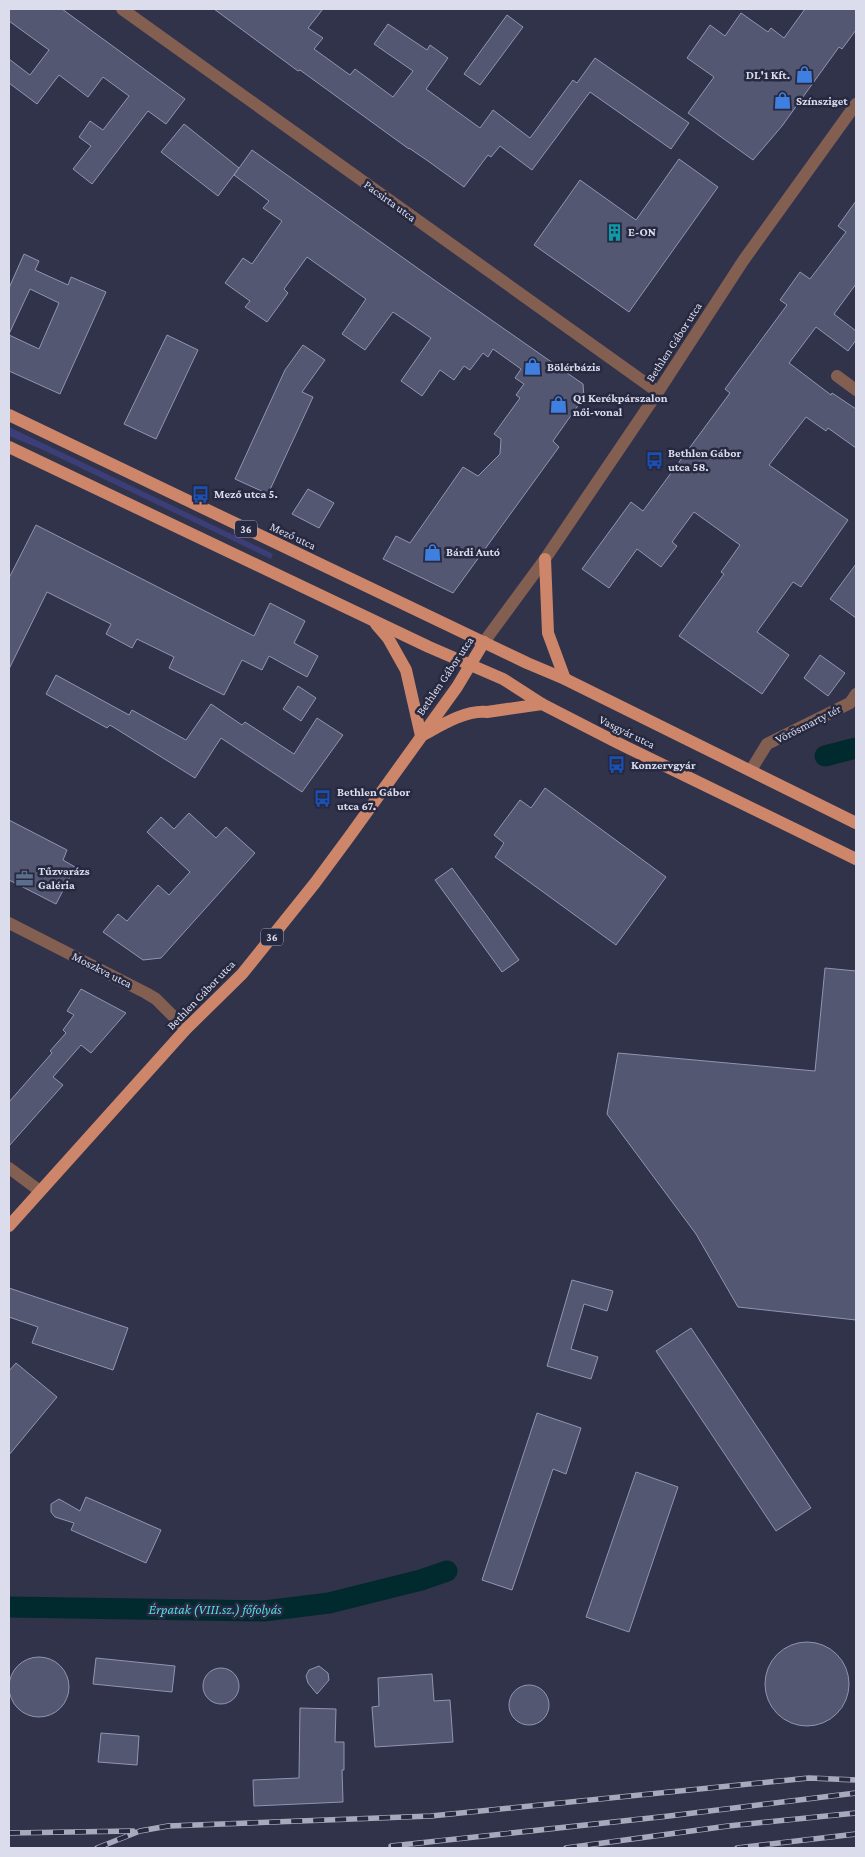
<svg xmlns="http://www.w3.org/2000/svg" width="865" height="1857" viewBox="0 0 865 1857" font-family="'Crimson Pro',serif">
<rect width="100%" height="100%" fill="#31334b"/>
<!-- green -->
<path fill="#3c3e78" d="M9,427L273,554L271,559L41,449L9,436Z"/>
<g fill="none" stroke-linecap="round" stroke-linejoin="round">
<!-- canal -->
<g stroke="#002a2d" stroke-width="21">
<path d="M825,756L856,748"/>
<path d="M9,1607L264,1611L329,1603L421,1580L447,1571"/>
</g>
</g>
<!-- building -->
<g fill="#545771" stroke="#9195b2">
<path d="M9,9H62L185,99L166,124L148,111L92,184L73,169L91,146L79,137L90,121L103,130L129,96L103,77L88,97L59,75L37,104L9,83V59L30,75L49,50L9,21Z"/>
<path d="M214,9H323L308,28L323,38L314,49L350,75L355,69L393,97L413,71L374,44L388,24L427,50L430,45L448,58L426,89L480,128L493,110L530,138L573,80L577,83L595,58L689,123L671,149L590,92L532,170L500,146L491,157L488,155L464,187L428,161L409,148V149L300,70L298,71Z"/>
<path d="M805,9H856V30L842,49L839,47L782,126L753,160L688,113L714,77L687,58L710,25L725,36L741,13L768,32L771,28L784,38Z"/>
<path d="M507,15L523,27L480,85L464,74Z"/>
<path d="M184,124L239,168L218,196L161,152Z"/>
<path d="M252,150L437,282L583,384L584,397L553,441L559,447L453,593L383,559L396,536L410,543L463,467L478,476L500,454L501,439L494,434L520,398L516,395L524,384L515,378L521,369L493,349L488,357L483,353L470,370L464,366L454,380L440,370L422,396L401,381L431,338L393,312L365,350L342,334L366,299L307,257L284,289L288,293L267,322L245,307L250,301L225,283L243,258L252,264L282,221L263,208L269,201L234,175Z"/>
<path d="M679,159L718,187L629,312L534,245L580,180L636,220Z"/>
<path d="M856,201V284L834,314L856,331V340L848,351L816,327L789,363L831,395L832,393L856,409V448L828,428L826,431L806,417L769,465L848,520L801,587L793,582L757,632L789,655L762,694L679,636L724,574L721,572L740,545L694,512L672,542L677,546L661,567L637,549L609,588L582,569L631,502L643,511L730,393L725,389L787,305L780,300L800,272L810,279L846,232L838,226Z"/>
<path d="M24,254L39,261L35,270L68,285L71,277L106,292L60,394L9,371V335L39,349L59,303L30,289L9,334V288Z"/>
<path d="M167,335L198,350L156,439L124,424Z"/>
<path d="M303,345L325,360L302,392L313,397L268,494L235,479L285,370Z"/>
<path d="M308,489L334,503L319,528L292,514Z"/>
<path d="M36,525L254,636L270,603L305,621L294,643L318,656L307,677L269,656L262,670L242,660L224,695L169,668L174,657L137,639L132,648L106,634L111,624L47,592L9,669V578Z"/>
<path d="M856,564V618L830,599Z"/>
<path d="M820,655L845,673L828,696L804,678Z"/>
<path d="M56,675L129,715L132,710L186,740L211,704L242,725L245,722L294,754L317,718L343,735L302,792L221,738L195,778L110,725L107,728L46,694Z"/>
<path d="M298,686L316,698L301,721L283,709Z"/>
<path d="M545,788L666,877L616,945L495,857L504,843L494,835L520,800L531,808Z"/>
<path d="M189,813L216,838L226,827L255,853L161,958L143,960L103,932L118,914L127,921L158,885L169,895L190,872L147,832L161,817L174,829Z"/>
<path d="M9,820L67,850L63,860L75,867L56,904L9,880Z"/>
<path d="M452,868L519,960L502,972L435,880Z"/>
<path d="M825,968L856,971V1320L738,1307L696,1234L607,1114L618,1053L815,1071Z"/>
<path d="M81,989L126,1013L91,1053L81,1045L53,1077L63,1085L9,1146V1102L52,1053L50,1051L66,1033L63,1030L74,1015L67,1011Z"/>
<path d="M572,1280L613,1291L607,1311L584,1304L571,1349L598,1357L591,1379L547,1366Z"/>
<path d="M9,1288L128,1328L113,1370L32,1343L38,1327L9,1317Z"/>
<path d="M691,1328L811,1508L776,1531L656,1351Z"/>
<path d="M16,1363L57,1397L9,1455V1371Z"/>
<path d="M537,1413L581,1428L566,1474L553,1469L512,1590L482,1580Z"/>
<path d="M636,1472L678,1487L629,1632L586,1617Z"/>
<path d="M86,1497L161,1530L146,1563L71,1530L74,1523L55,1517L51,1512V1504L59,1499L80,1511Z"/>
<circle cx="807" cy="1684" r="42"/>
<circle cx="39" cy="1687" r="30"/>
<path d="M96,1658L175,1666L172,1692L93,1684Z"/>
<path d="M319,1666L328,1673L329,1680L317,1694L308,1683L306,1676L309,1670Z"/>
<circle cx="221" cy="1686" r="18"/>
<path d="M432,1674L434,1701L450,1700L453,1742L375,1747L372,1707L379,1706L378,1678Z"/>
<circle cx="529" cy="1705" r="20"/>
<path d="M300,1708L336,1709L335,1742H344V1770H342L343,1802L254,1806L253,1780L299,1778Z"/>
<path d="M101,1733L139,1736L137,1765L98,1762Z"/>
</g>
<g fill="none" stroke-linecap="round" stroke-linejoin="round">
<!-- minor -->
<g stroke="#835f52" stroke-width="12">
<path d="M122,9L658,392"/>
<path d="M837,376L856,390"/>
<path d="M484,642L545,559L658,392L743,261L856,104"/>
<path d="M751,770L767,744L850,703L856,694"/>
<path d="M9,923L146,993L156,999L186,1029"/>
<path d="M9,1168L40,1191"/>
</g>
<!-- major -->
<g stroke="#ce866a" stroke-width="12">
<path d="M9,415L527,663L565,679L856,823"/>
<path d="M9,447L429,647L503,679L542,704L616,742L856,859"/>
<path d="M545,559L548,633L565,679"/>
<path d="M376,624L388,638L406,670L421,736"/>
<path d="M425,734C443,724 466,710 487,712L542,704"/>
<path d="M9,1226L186,1029L242,974L315,883L349,837L457,687L484,642"/>
</g>
<defs>
<g id="rail">
<path d="M9,1833L133,1831"/>
<path d="M391,1846L669,1816L856,1793"/>
<path d="M97,1848L140,1831L168,1826L431,1816L809,1778L856,1780"/>
<path d="M566,1848L728,1826L856,1813"/>
<path d="M737,1848L856,1834"/>
</g>
</defs>
<!-- rail casing -->
<use href="#rail" stroke="#a8aabc" stroke-width="5.5"/>
<!-- rail -->
<use href="#rail" stroke="#272941" stroke-width="4" stroke-dasharray="11" stroke-linecap="butt"/>
</g>
<!-- icons -->
<defs>
<symbol id="shop-bare" viewBox="-9 -9 18 18"><path d="M-5-2.5h2.3a2.7 3.5 0 0 1 5.4 0H5L5.5 6h-11ZM-1.5-2.5h3a1.5 2.3 0 0 0-3 0Z" fill="#3f7fe0" stroke="#272941" stroke-width="2.5" paint-order="stroke"/></symbol>
<symbol id="building-bare" viewBox="-9 -9 18 18"><path d="M-4-6H4V6H1V3H-1V6H-4ZM-2.5-4.3h1.7v1.8h-1.7ZM.8-4.3h1.7v1.8H.8ZM-2.5-1h1.7V.8h-1.7ZM.8-1h1.7V.8H.8Z" fill="#0f9aa8" stroke="#272941" stroke-width="2.5" paint-order="stroke"/></symbol>
<symbol id="bus-bare" viewBox="-9 -9 18 18"><path d="M-5-6H5V4H4V6H2V4H-2V6H-4V4H-5ZM-3.5-4V0h7V-4ZM-3.5 1.2v1.5H-2V1.2ZM2 1.2v1.5H3.5V1.2Z" fill="#1a4fb4" stroke="#272941" stroke-width="2.5" paint-order="stroke"/></symbol>
<symbol id="office-bare" viewBox="-9 -9 18 18"><path d="M-6-3h4V-5.5h4V-3h4V5H-6ZM-1-4.5V-3h2v-1.5ZM-6 0V1H6V0Z" fill="#5c6f8a" stroke="#272941" stroke-width="2.5" paint-order="stroke"/></symbol>
</defs>
<g fill-rule="evenodd">
<use href="#shop-bare" x="792" y="62" width="25" height="25"/>
<use href="#shop-bare" x="770" y="88" width="25" height="25"/>
<use href="#building-bare" x="602" y="220" width="25" height="25"/>
<use href="#shop-bare" x="520" y="354" width="25" height="25"/>
<use href="#shop-bare" x="546" y="392" width="25" height="25"/>
<use href="#bus-bare" x="642" y="448" width="25" height="25"/>
<use href="#bus-bare" x="188" y="482" width="25" height="25"/>
<use href="#shop-bare" x="420" y="540" width="25" height="25"/>
<use href="#bus-bare" x="604" y="752" width="25" height="25"/>
<use href="#bus-bare" x="310" y="786" width="25" height="25"/>
<use href="#office-bare" x="12" y="866" width="25" height="25"/>
</g>
<g text-anchor="middle" dominant-baseline="central" stroke-width="5" stroke-linejoin="round" paint-order="stroke">
<!-- shield labels -->
<g fill="#272941" stroke="#a5a7b9" stroke-width="1">
<rect x="235" y="520.5" width="22" height="17" rx="4"/>
<rect x="261" y="928.5" width="22" height="17" rx="4"/>
</g>
<g font-size="11" font-weight="bold" fill="#dbdded">
<text x="246" y="529">36</text>
<text x="272" y="937">36</text>
</g>
<!-- poi labels -->
<g font-size="12" font-weight="bold" fill="#dbdded" stroke="#272941" text-anchor="start">
<text x="790" y="75" text-anchor="end">DL'1 Kft.</text>
<text x="796" y="101">Színsziget</text>
<text x="628" y="232">E-ON</text>
<text x="547" y="367">Bölérbázis</text>
<text x="573" y="398">Q1 Kerékpárszalon<tspan x="573" dy="14">női-vonal</tspan></text>
<text x="668" y="453">Bethlen Gábor<tspan x="668" dy="14">utca 58.</tspan></text>
<text x="214" y="494">Mező utca 5.</text>
<text x="446" y="552">Bárdi Autó</text>
<text x="631" y="765">Konzervgyár</text>
<text x="337" y="792">Bethlen Gábor<tspan x="337" dy="14">utca 67.</tspan></text>
<text x="38" y="871">Tűzvarázs<tspan x="38" dy="14">Galéria</tspan></text>
</g>
<!-- street labels -->
<g font-size="12" fill="#dbdded" stroke="#272941">
<text transform="translate(390 201) rotate(36)">Pacsirta utca</text>
<text transform="translate(674 342) rotate(-57)">Bethlen Gábor utca</text>
<text transform="translate(293 536) rotate(25)">Mező utca</text>
<text transform="translate(445 676) rotate(-56)">Bethlen Gábor utca</text>
<text transform="translate(808 724) rotate(-27)">Vörösmarty tér</text>
<text transform="translate(627 732) rotate(26)">Vasgyár utca</text>
<text transform="translate(102 970) rotate(27)">Moszkva utca</text>
<text transform="translate(201 995) rotate(-46)">Bethlen Gábor utca</text>
</g>
<!-- water labels -->
<g font-size="14" font-style="italic" fill="#53dae3" stroke="#272941">
<text x="215" y="1609">Érpatak (VIII.sz.) főfolyás</text>
</g>
</g>
<!-- border -->
<rect width="865" height="1857" fill="none" stroke="#dbdded" stroke-width="20"/>
</svg>
